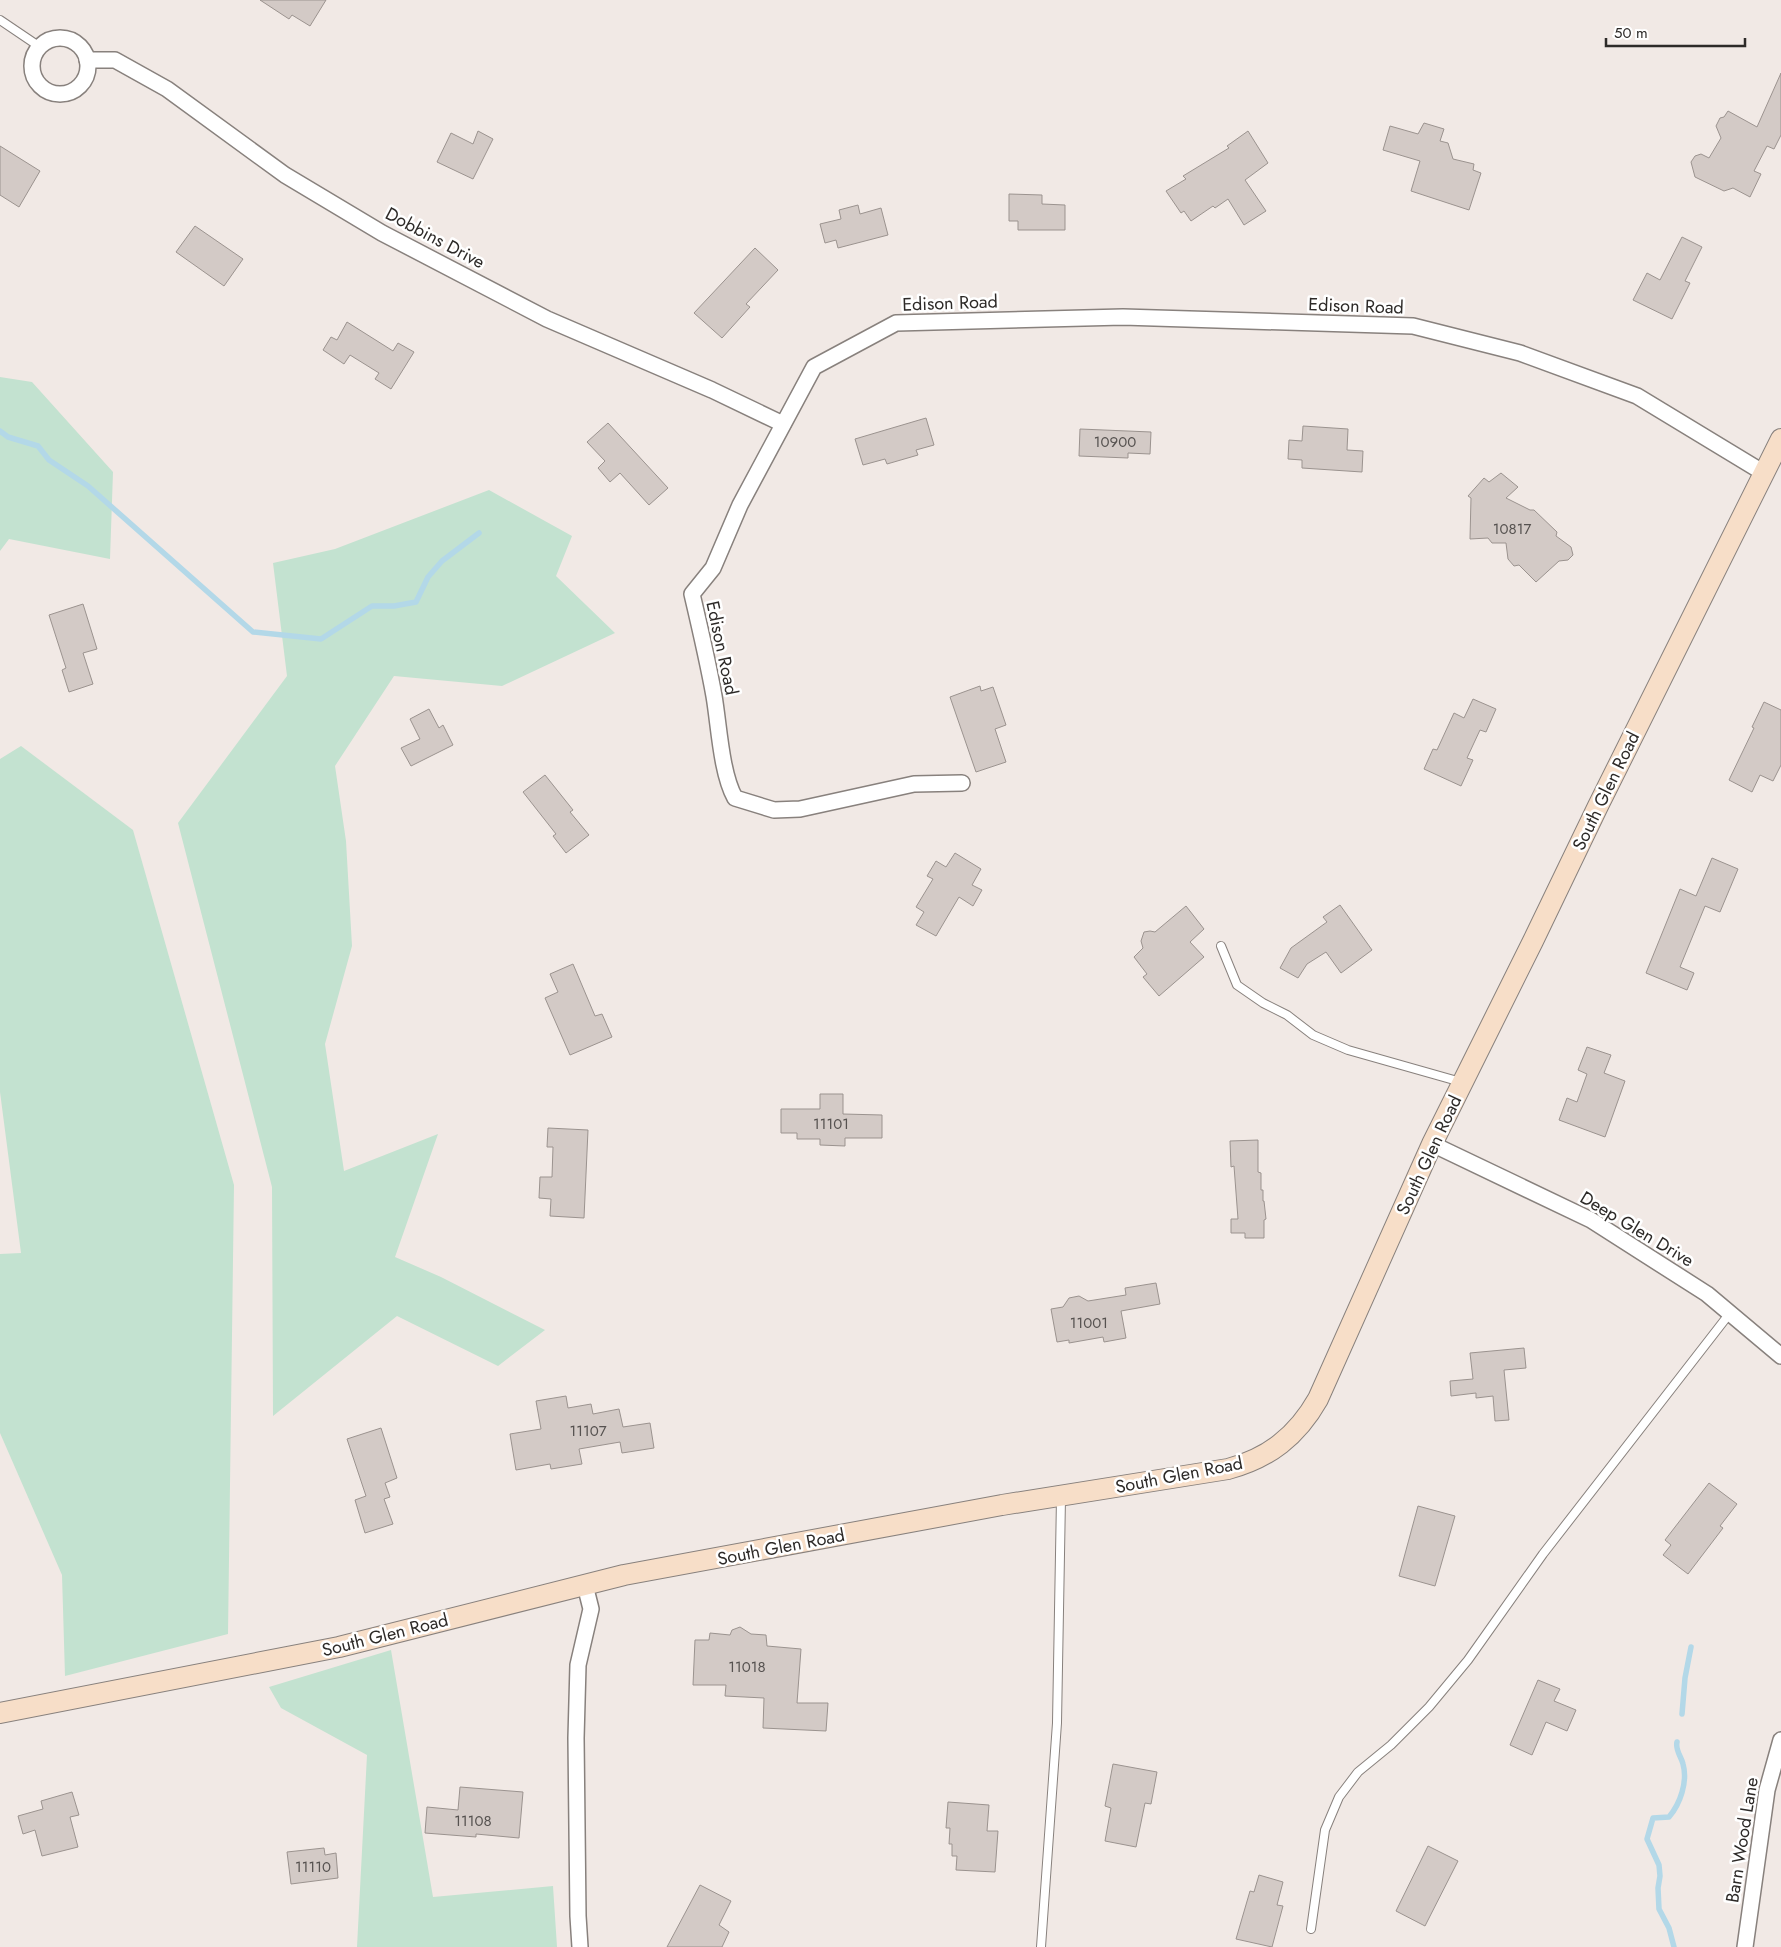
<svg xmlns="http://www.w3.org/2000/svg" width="1781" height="1947" viewBox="0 0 1781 1947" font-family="Jost,sans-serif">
<rect width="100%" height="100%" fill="#f1e9e5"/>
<!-- green -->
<g fill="#c3e2d0">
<path d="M0,377L32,382L113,472L110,559L9,539L0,551Z"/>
<path d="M489,490L572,536L556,576L615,633L502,686L394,676L335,766L346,841L352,946L325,1044L344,1171L438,1134L395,1257L441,1277L545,1330L498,1366L397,1316L273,1416L272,1187L178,823L287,676L273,563L335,549Z"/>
<path d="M21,746L133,830L234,1185L228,1634L65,1676L62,1575L0,1433V1254L21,1253L0,1092V759Z"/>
<path d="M391,1650L433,1897L553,1886L557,1947H357L367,1755L281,1708L269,1687Z"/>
</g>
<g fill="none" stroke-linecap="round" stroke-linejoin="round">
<!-- stream -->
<g stroke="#b3d8e8" stroke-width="5.5">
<path d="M0,431L8,437L38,446L49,460L88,486L253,632L321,639L372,606H394L416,602L428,577L442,561L479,533"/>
<path d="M1682,1714L1685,1678L1691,1647"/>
<path d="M1674,1947L1669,1928L1659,1909L1658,1888L1660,1876L1659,1865L1647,1839L1653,1818L1669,1817C1680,1804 1688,1782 1683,1764C1681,1756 1675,1750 1677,1742"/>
</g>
</g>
<!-- building -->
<g fill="#d3cac6" stroke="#9b938f">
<path d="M260,0H326L310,26L292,15L289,19Z"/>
<path d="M1781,73V135L1774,149L1767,146L1754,171L1761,174L1750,197L1733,188L1724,191L1695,177L1691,162L1695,156L1701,154L1709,158L1721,138L1716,126L1720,118L1724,117L1728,111L1757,127Z"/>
<path d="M1424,123L1444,129L1440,141L1448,143L1453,159L1474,164L1473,170L1481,173L1469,210L1411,191L1420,161L1383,150L1390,126L1418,134Z"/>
<path d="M478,131L493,139L473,179L437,162L451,133L473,144Z"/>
<path d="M1248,131L1268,163L1245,180L1266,211L1244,225L1228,199L1215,208L1213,206L1191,221L1184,211L1181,213L1166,191L1186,179L1183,176L1229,148L1227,146Z"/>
<path d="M0,146L40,171L19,207L0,195Z"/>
<path d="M1009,194L1042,195V204L1065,205V230H1018V221H1009Z"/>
<path d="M858,205L860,214L881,208L888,235L838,248L836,240L825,243L820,224L841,219L839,210Z"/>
<path d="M195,226L243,259L224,286L176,252Z"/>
<path d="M1682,237L1702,247L1685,281L1690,283L1672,319L1633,300L1647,273L1660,280Z"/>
<path d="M755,248L778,270L746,304L750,307L722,338L694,313Z"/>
<path d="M347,322L393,351L398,343L414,352L391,389L375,379L379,373L350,355L344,364L323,350L331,337L337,340Z"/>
<path d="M926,418L934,445L916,450L918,455L887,464L885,459L863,465L855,439Z"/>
<path d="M608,423L668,488L649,505L620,473L610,482L598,468L605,461L587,442Z"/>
<path d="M1303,426L1348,429L1347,450L1363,451L1362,472L1302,468V460L1288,459L1289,440L1302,441Z"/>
<path d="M1080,429L1151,432L1150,454L1128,453V458L1079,456Z"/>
<path d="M1501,473L1518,487L1506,498L1530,510H1534L1557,532L1556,536L1571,547L1573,555L1568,560L1559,561L1536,582L1519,565L1514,566L1508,559L1506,543H1492L1488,538L1470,539L1471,498L1468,496L1484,478L1489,482Z"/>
<path d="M83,604L97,649L83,653L93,684L69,692L62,670L66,668L49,615Z"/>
<path d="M980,686L981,691L993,687L1006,725L995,729L1006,762L976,772L950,697Z"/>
<path d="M1473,699L1496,709L1486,732L1480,730L1467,758L1473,760L1461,786L1424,769L1433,749L1437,750L1454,713L1464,718Z"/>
<path d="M1764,702L1781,710V765L1773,781L1760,775L1752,792L1729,780L1754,728L1752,727Z"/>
<path d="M429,709L439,728L443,725L453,745L411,766L401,748L420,739L410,719Z"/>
<path d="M545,775L573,810L570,812L589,835L566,853L553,836L556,834L523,792Z"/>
<path d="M955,853L981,869L972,885L982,890L973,906L959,897L936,936L916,925L924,912L916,907L933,879L927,876L936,861L946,867Z"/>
<path d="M1712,858L1738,869L1720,912L1705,906L1680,967L1694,973L1687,990L1646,973L1680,889L1696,896Z"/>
<path d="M1340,905L1372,950L1341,973L1326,952L1307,964L1298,978L1280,968L1291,948L1327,922L1323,917Z"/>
<path d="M1186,906L1204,929L1190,942L1204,957L1159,996L1143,977L1147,974L1134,957L1143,948L1141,941L1144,932L1150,931L1155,932Z"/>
<path d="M573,964L595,1016L602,1014L612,1037L570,1055L545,998L558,992L550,974Z"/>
<path d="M1587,1047L1611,1055L1604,1073L1625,1081L1605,1137L1559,1120L1567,1098L1577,1102L1587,1074L1578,1070Z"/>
<path d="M820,1094H843V1114L882,1115V1138H845V1146L820,1145V1139H797V1133H781V1109H820Z"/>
<path d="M548,1128L588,1130L584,1218L550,1216L551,1199L539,1198L540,1177H552L553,1147H547Z"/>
<path d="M1258,1140V1172L1261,1173V1190H1263V1201H1264L1266,1219L1264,1220V1238H1245V1233H1231V1219H1238L1234,1166L1231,1167L1230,1141Z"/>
<path d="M1156,1283L1160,1304L1121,1311L1126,1338L1104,1342L1103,1337L1069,1343V1340L1057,1342L1051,1309L1063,1307L1069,1298L1079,1296L1088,1301L1126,1295L1125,1288Z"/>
<path d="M1524,1348L1526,1368L1504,1370L1509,1420L1495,1421L1493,1396L1476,1398V1393L1451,1396L1450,1381L1473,1379L1470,1353Z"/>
<path d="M566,1396L568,1408L591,1404L593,1414L619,1409L623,1427L650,1423L654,1448L622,1453L620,1442L579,1449L582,1464L551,1469L550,1464L516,1470L510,1434L541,1429L536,1401Z"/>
<path d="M381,1428L397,1478L385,1483L390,1497L384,1499L393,1524L365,1533L355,1500L366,1496L347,1439Z"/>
<path d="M1709,1483L1737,1504L1720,1526L1723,1528L1688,1574L1663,1555L1671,1545L1665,1540Z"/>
<path d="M1418,1506L1455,1516L1435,1586L1399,1576Z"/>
<path d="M740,1627L751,1634L766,1635L767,1646L801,1649L797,1703H828L826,1731L763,1728L764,1698L725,1696L726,1685H693L695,1640H709L710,1633L730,1635L732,1630Z"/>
<path d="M1538,1680L1560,1689L1554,1701L1576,1710L1567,1731L1546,1722L1532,1755L1510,1745Z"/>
<path d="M1113,1764L1157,1772L1151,1804L1145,1803L1136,1847L1105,1841L1111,1808L1105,1806Z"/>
<path d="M460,1787L523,1792L519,1838L476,1834V1837L425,1833L427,1807L458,1810Z"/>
<path d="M72,1792L79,1815L70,1817L78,1847L42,1856L35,1830L23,1834L18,1816L43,1809L41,1801Z"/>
<path d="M948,1802L989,1805L987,1831H998L995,1872L956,1870L957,1856H952V1844H949L950,1828H946Z"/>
<path d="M1428,1846L1458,1861L1425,1926L1396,1911Z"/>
<path d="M324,1848L325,1855L336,1853L338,1878L291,1884L287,1852Z"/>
<path d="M1259,1875L1283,1882L1277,1905L1283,1906L1272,1947L1236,1939L1250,1891L1254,1892Z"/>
<path d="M700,1885L731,1901L719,1925L729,1932L722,1947H667Z"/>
</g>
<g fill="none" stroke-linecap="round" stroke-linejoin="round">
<defs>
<g id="service">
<path d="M0,20L40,47"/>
<path d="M1221,946L1237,985L1263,1003L1287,1015L1313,1035L1348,1050L1461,1082"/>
<path d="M1311,1929L1325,1830L1339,1797L1358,1772L1391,1745L1429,1707L1468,1660L1543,1554L1730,1313"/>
<path d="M1041,1947L1057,1723L1061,1498"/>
</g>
<g id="minor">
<circle cx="60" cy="66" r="28"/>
<path d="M87,60H115L167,89L285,175L382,233L547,319L712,390L783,424"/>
<path d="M962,783L914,784L800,809L774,810L735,798C721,773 719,725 714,696C708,662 700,628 692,594L713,568L740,505L814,367L896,323L1123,317L1413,326L1520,353L1637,396L1764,473"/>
<path d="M1432,1144L1591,1220L1707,1294L1781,1356"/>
<path d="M580,1947L578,1916L576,1738L578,1665L591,1609L585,1585"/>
<path d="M1745,1947L1767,1790L1781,1740"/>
</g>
<path id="secondary" d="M0,1713L339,1647L624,1575L1002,1505L1228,1469C1269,1458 1297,1436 1318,1399L1432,1144L1533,941L1598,806L1781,439"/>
</defs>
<!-- service casing -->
<use href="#service" stroke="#88817d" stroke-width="10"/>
<!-- minor casing -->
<use href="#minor" stroke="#88817d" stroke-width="18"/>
<!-- secondary casing -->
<use href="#secondary" stroke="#88817d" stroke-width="22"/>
<!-- service -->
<use href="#service" stroke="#fff" stroke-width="8"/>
<!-- minor -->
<use href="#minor" stroke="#fff" stroke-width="15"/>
<!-- secondary -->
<use href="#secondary" stroke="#f7dec8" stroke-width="20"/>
</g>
<g text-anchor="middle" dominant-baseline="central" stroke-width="5" stroke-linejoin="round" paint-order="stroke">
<!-- number labels -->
<g font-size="15" fill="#565250">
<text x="1115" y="442">10900</text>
<text x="1512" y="529">10817</text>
<text x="831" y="1124">11101</text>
<text x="1089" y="1323">11001</text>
<text x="588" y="1431">11107</text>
<text x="747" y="1667">11018</text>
<text x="473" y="1821">11108</text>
<text x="313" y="1867">11110</text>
</g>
<!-- street labels -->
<g font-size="18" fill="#2d2a28" stroke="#fff">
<text transform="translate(435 238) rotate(28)">Dobbins Drive</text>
<text transform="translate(950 303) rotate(-2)">Edison Road</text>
<text transform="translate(1356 306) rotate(2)">Edison Road</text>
<text transform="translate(722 648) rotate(78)">Edison Road</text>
<text transform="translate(1606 791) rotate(-64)">South Glen Road</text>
<text transform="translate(1429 1155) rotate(-65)">South Glen Road</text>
<text transform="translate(1637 1229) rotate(31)">Deep Glen Drive</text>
<text transform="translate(1179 1475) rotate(-11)">South Glen Road</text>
<text transform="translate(781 1547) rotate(-11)">South Glen Road</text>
<text transform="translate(385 1635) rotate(-14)">South Glen Road</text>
<text transform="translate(1742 1840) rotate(-81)">Barn Wood Lane</text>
</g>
</g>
<!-- scale -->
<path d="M1606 38v8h139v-8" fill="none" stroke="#2d2a28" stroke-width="2.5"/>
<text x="1614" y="38" font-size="15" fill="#2d2a28" stroke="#ffffff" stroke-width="4" paint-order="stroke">50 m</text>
</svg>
